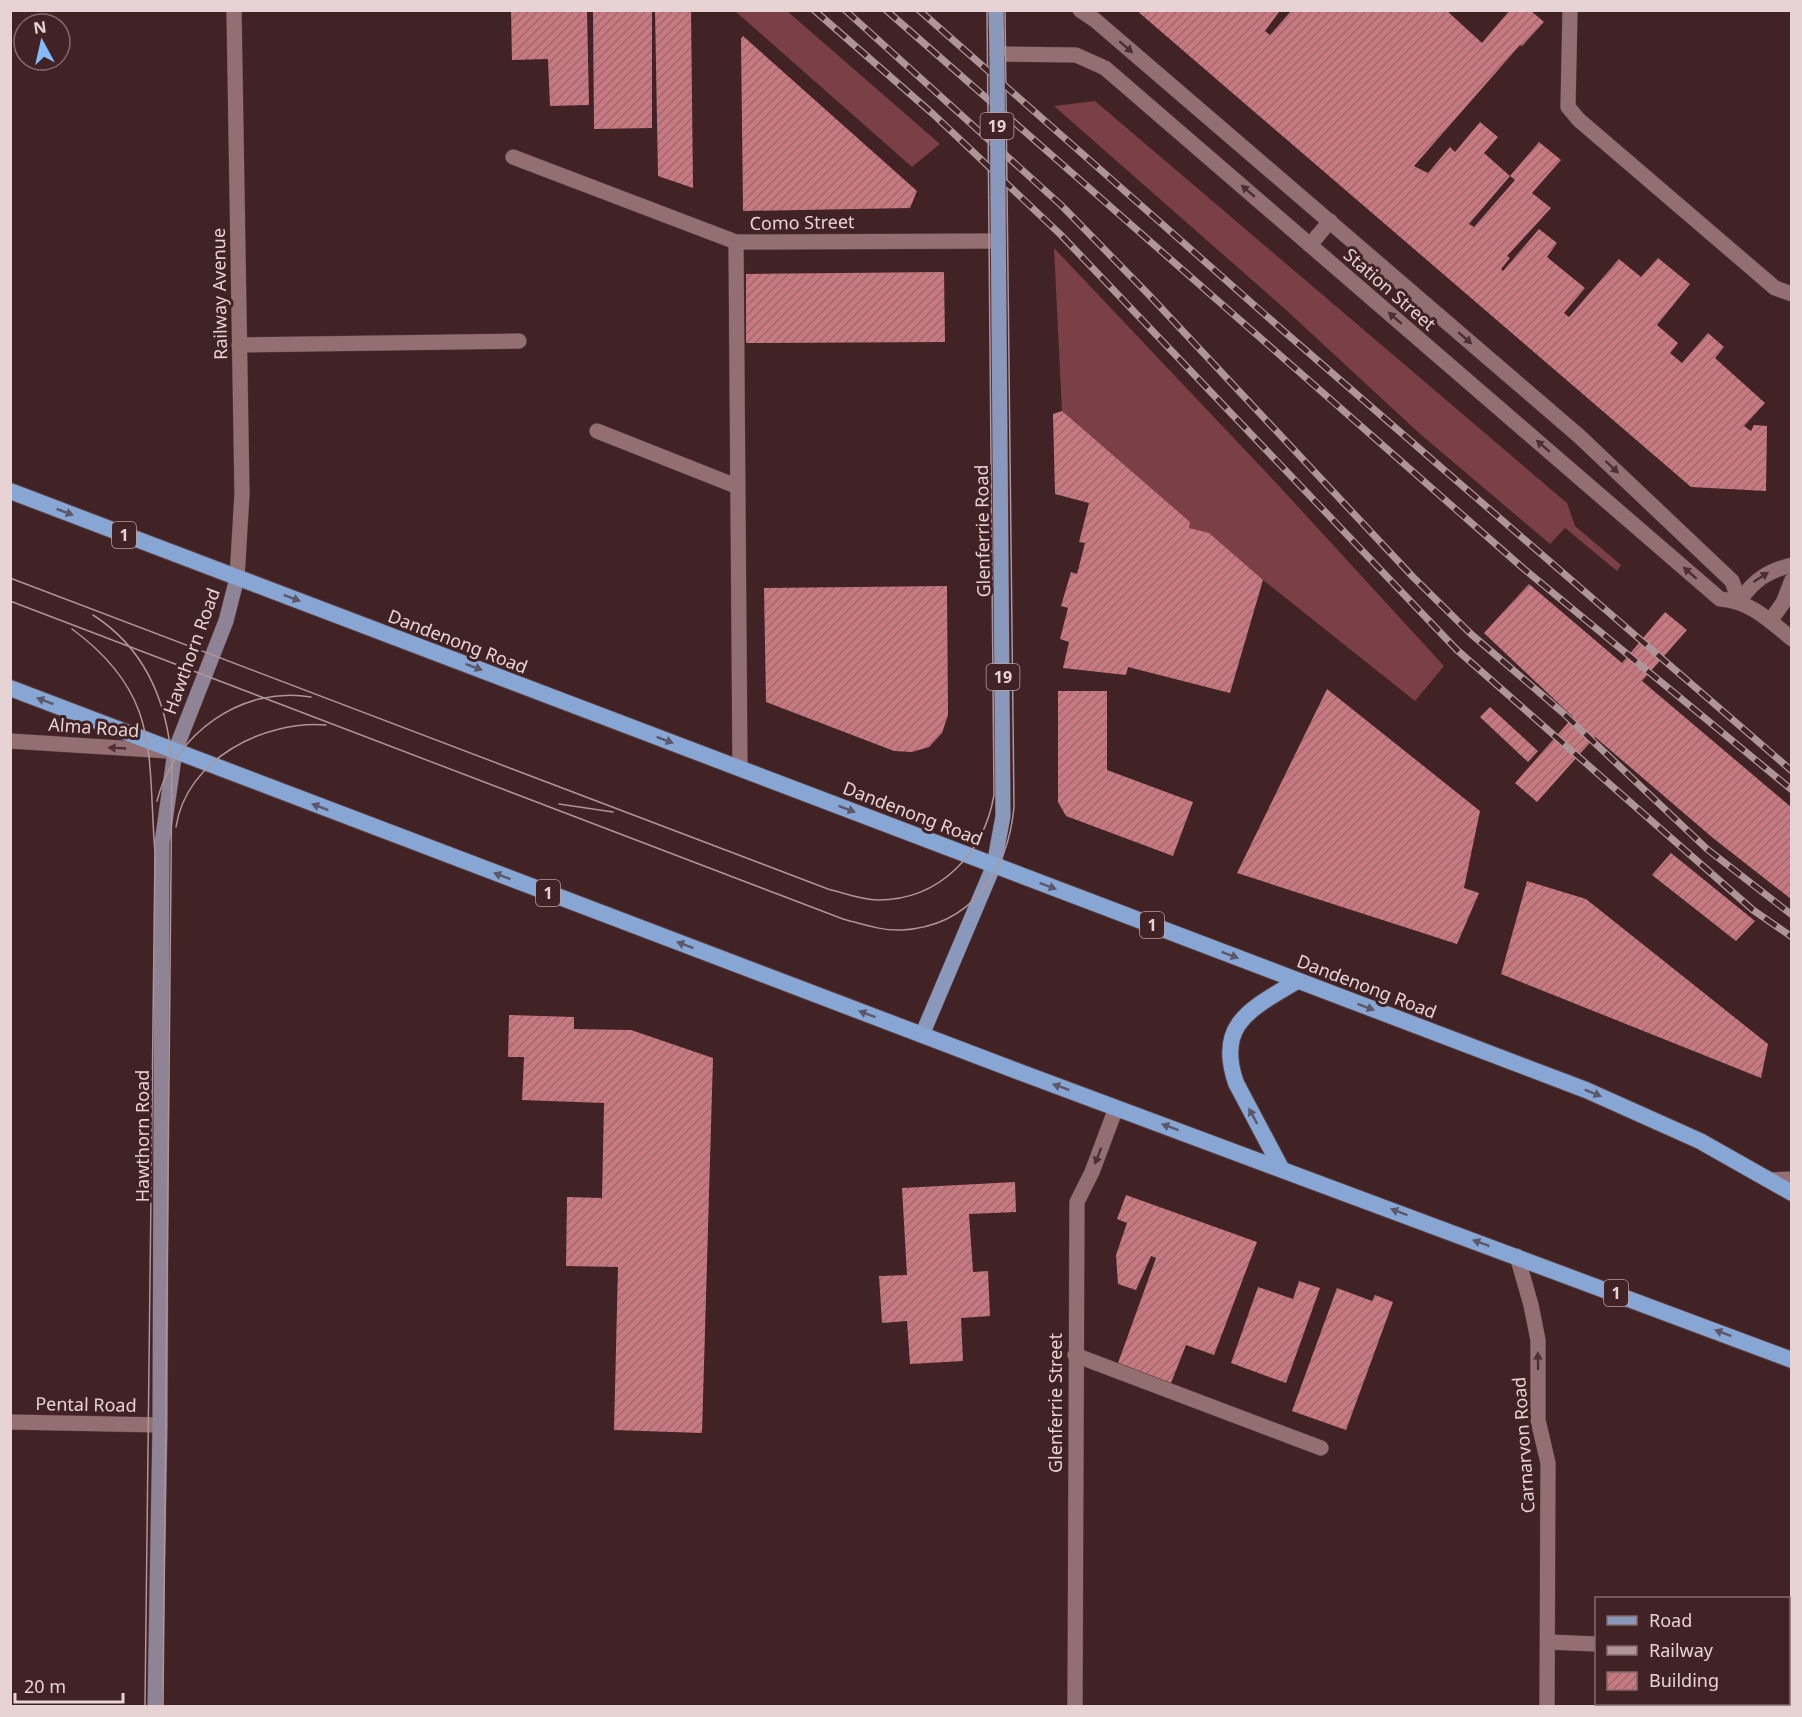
<svg xmlns="http://www.w3.org/2000/svg" width="1802" height="1717" viewBox="0 0 1802 1717" font-family="'Noto Sans',sans-serif">
<defs>
<pattern id="building-hatch" width="6" height="6" patternUnits="userSpaceOnUse" patternTransform="scale(1.5)"><rect width="6" height="6" fill="#c77981"/><path d="M-1 1l2-2M0 6l6-6M5 7l2-2" fill="none" stroke="#a0686e"/></pattern>
</defs>
<rect width="100%" height="100%" fill="#412225"/>
<!-- grass -->
<g fill="#7b3f46">
<path d="M735,11H787L940,144L912,167Z"/>
<path d="M1095,101L1567,503L1575,526L1621,565L1617,571L1565,528L1550,544L1419,433L1285,309L1054,106Z"/>
<path d="M1054,248L1279,486L1444,666L1415,701L1263,580L1189,528L1062,411Z"/>
</g>
<!-- building -->
<g fill="url(#building-hatch)" fill-rule="evenodd">
<path d="M511,10H587L589,105L550,106L548,59L512,60Z"/>
<path d="M593,10H652V128L594,129Z"/>
<path d="M655,10H691L693,188L658,176Z"/>
<path d="M1136,10H1277L1279,12L1265,31L1270,35L1292,10H1446L1482,43L1510,10H1530L1544,22L1522,46L1520,45L1414,166L1428,173L1450,147L1455,152L1480,122L1498,137L1484,153L1510,176L1539,142L1561,160L1532,193L1551,208L1507,256L1510,258L1501,269L1503,271L1539,229L1557,243L1547,257L1585,288L1564,313L1569,317L1619,259L1641,277L1658,258L1690,284L1657,325L1678,343L1670,353L1682,363L1708,333L1724,347L1715,358L1765,403L1744,426L1751,431L1754,425L1767,426L1766,491L1691,487ZM1510,176L1515,180L1474,227L1469,224Z"/>
<path d="M743,36L917,191L910,208L743,211L741,39Z"/>
<path d="M944,272L945,342L746,343V274Z"/>
<path d="M1062,411L1190,522L1189,528L1209,533L1263,580L1230,693L1128,667L1126,675L1063,668L1069,642L1060,639L1068,608L1061,606L1071,572L1077,574L1085,543L1079,542L1089,503L1055,494L1053,414Z"/>
<path d="M1529,584L1622,663L1665,612L1687,630L1642,681L1791,807V899L1713,838L1595,737L1537,802L1515,783L1573,717L1484,633Z"/>
<path d="M947,586L948,715L942,733L929,747L912,752L894,751L766,702L764,588Z"/>
<path d="M1327,689L1480,811L1464,888L1479,893L1457,944L1237,873Z"/>
<path d="M1058,691H1107V770L1193,802L1173,856L1066,816L1058,802Z"/>
<path d="M1490,707L1538,751L1528,762L1480,717Z"/>
<path d="M1671,853L1755,921L1736,941L1652,875Z"/>
<path d="M1527,881L1586,899L1768,1044L1761,1078L1501,974Z"/>
<path d="M509,1015L574,1017V1029L631,1030L713,1058L702,1433L614,1430L618,1267L566,1266L567,1197L602,1198L604,1103L522,1100L524,1057H508Z"/>
<path d="M1015,1182L1016,1212L969,1214L973,1272L988,1271L990,1316L961,1318L963,1361L910,1364L907,1321L882,1323L879,1276L907,1275L902,1188Z"/>
<path d="M1126,1195L1257,1242L1214,1355L1186,1345L1171,1383L1118,1363L1156,1258L1151,1256L1136,1290L1118,1284L1116,1255L1127,1223L1117,1219Z"/>
<path d="M1299,1281L1320,1288L1286,1383L1231,1363L1258,1287L1293,1299Z"/>
<path d="M1337,1288L1372,1301L1375,1295L1393,1302L1346,1430L1292,1411Z"/>
</g>
<g fill="none" stroke-linecap="round" stroke-linejoin="round">
<defs>
<g id="service">
<path d="M1570,10L1568,107L1579,120L1775,288L1792,294"/>
<path d="M736,242L740,768"/>
<path d="M239,345L519,341"/>
<path d="M597,431L736,486"/>
<path d="M1769,1180L1792,1179"/>
<path d="M1075,1355L1321,1448"/>
<path d="M1548,1642L1596,1644"/>
<path d="M1787,1706V1704"/>
</g>
<g id="minor">
<path d="M234,10L242,494L237,578"/>
<path d="M513,157L736,242L998,241"/>
<path d="M1739,601C1754,581 1766,571 1792,565"/>
<path d="M1770,621L1783,603L1792,580"/>
<path d="M1517,1256L1531,1305L1538,1340V1420L1548,1463L1547,1706"/>
<path d="M10,1422L160,1425"/>
<path d="M1075,1706L1077,1202L1092,1172L1116,1108"/>
</g>
<g id="tertiary">
<path d="M1080,10L1095,20L1579,436L1732,581L1739,601"/>
<path d="M997,54L1076,55L1105,68L1720,599C1750,601 1769,620 1792,639"/>
<path d="M1310,245L1330,221"/>
<path d="M10,741L169,751"/>
</g>
<path id="secondary" d="M155,1706L160,1425L162,843L175,751L226,621L237,578"/>
<g id="primary">
<path d="M996,10L997,56"/>
<path d="M922,1035L994,865L1003,816L998,197"/>
</g>
<g id="trunk">
<path d="M10,491L1586,1090L1700,1141L1792,1193"/>
<path d="M10,688L1025,1074L1792,1360"/>
<path d="M1281,1168L1236,1083C1215,1023 1253,1008 1297,981"/>
</g>
</defs>
<!-- service casing -->
<use href="#service" stroke="#583e41" stroke-width="16"/>
<!-- minor casing -->
<use href="#minor" stroke="#583e41" stroke-width="16"/>
<!-- tertiary casing -->
<use href="#tertiary" stroke="#583e41" stroke-width="16"/>
<!-- secondary casing -->
<use href="#secondary" stroke="#583e41" stroke-width="16"/>
<!-- primary casing -->
<use href="#primary" stroke="#583e41" stroke-width="16"/>
<!-- trunk casing -->
<use href="#trunk" stroke="#583e41" stroke-width="18"/>
<!-- service -->
<use href="#service" stroke="#946f72" stroke-width="15"/>
<!-- minor -->
<use href="#minor" stroke="#946f72" stroke-width="15"/>
<!-- tertiary -->
<use href="#tertiary" stroke="#946f72" stroke-width="15"/>
<!-- secondary -->
<use href="#secondary" stroke="#8f8396" stroke-width="15"/>
<!-- primary -->
<use href="#primary" stroke="#8a98bb" stroke-width="15"/>
<!-- trunk -->
<use href="#trunk" stroke="#87a6d3" stroke-width="16"/>
<!-- tram -->
<g stroke="#ae9597" stroke-width="1.5">
<path d="M10,578L828,889C844,893 861,900 878,900C940,900 984,853 994,795L987,10"/>
<path d="M10,601L843,919C862,924 882,931 902,930C972,926 1008,871 1014,807L1005,10"/>
<path d="M93,615C146,649 168,704 172,765L163,1706"/>
<path d="M72,629C162,695 147,755 155,853L145,1706"/>
<path d="M157,801C174,734 242,685 311,697"/>
<path d="M559,804L613,812"/>
<path d="M176,827C186,760 263,720 326,725"/>
</g>
<defs>
<g id="rail">
<path d="M814,10L933,114L1061,235L1457,650L1753,910L1792,937"/>
<path d="M845,10L1061,205L1150,296L1413,577L1471,634L1562,712L1707,849L1792,915"/>
<path d="M886,10L1524,569L1792,790"/>
<path d="M919,10L1287,334L1792,771"/>
</g>
</defs>
<!-- rail casing -->
<use href="#rail" stroke="#ae9597" stroke-width="7"/>
<!-- rail -->
<use href="#rail" stroke="#412225" stroke-width="4.5" stroke-dasharray="14" stroke-linecap="butt"/>
<defs>
<path id="primary-bridge" d="M997,56L998,197"/>
</defs>
<!-- primary-bridge casing -->
<use href="#primary-bridge" stroke="#583e41" stroke-width="16" stroke-linecap="butt"/>
<!-- primary-bridge -->
<use href="#primary-bridge" stroke="#8a98bb" stroke-width="15"/>
</g>
<!-- one-way arrows -->
<defs><path id="oneway-solid" d="M-6-.8H1V-3.2L6.5 0L1 3.2V.8H-6Z" transform="scale(1.5)"/></defs>
<g fill="#4d2e31">
<use href="#oneway-solid" transform="translate(1126 47) rotate(41)"/>
<use href="#oneway-solid" transform="translate(1248 191) rotate(-139)"/>
<use href="#oneway-solid" transform="translate(1395 318) rotate(-139)"/>
<use href="#oneway-solid" transform="translate(1465 338) rotate(41)"/>
<use href="#oneway-solid" transform="translate(1543 446) rotate(-139)"/>
<use href="#oneway-solid" transform="translate(1612 467) rotate(43)"/>
<use href="#oneway-solid" transform="translate(1690 573) rotate(-139)"/>
<use href="#oneway-solid" transform="translate(1761 577) rotate(-33)"/>
<use href="#oneway-solid" transform="translate(117 748) rotate(-177)"/>
<use href="#oneway-solid" transform="translate(1098 1156) rotate(111)"/>
<use href="#oneway-solid" transform="translate(1538 1361) rotate(-91)"/>
</g>
<g fill="#5d576b">
<use href="#oneway-solid" transform="translate(65 512) rotate(21)"/>
<use href="#oneway-solid" transform="translate(292 598) rotate(21)"/>
<use href="#oneway-solid" transform="translate(474 667) rotate(21)"/>
<use href="#oneway-solid" transform="translate(45 701) rotate(-159)"/>
<use href="#oneway-solid" transform="translate(665 740) rotate(21)"/>
<use href="#oneway-solid" transform="translate(320 807) rotate(-159)"/>
<use href="#oneway-solid" transform="translate(847 809) rotate(21)"/>
<use href="#oneway-solid" transform="translate(502 876) rotate(-159)"/>
<use href="#oneway-solid" transform="translate(1048 886) rotate(21)"/>
<use href="#oneway-solid" transform="translate(685 945) rotate(-159)"/>
<use href="#oneway-solid" transform="translate(1230 955) rotate(21)"/>
<use href="#oneway-solid" transform="translate(1366 1007) rotate(21)"/>
<use href="#oneway-solid" transform="translate(867 1014) rotate(-159)"/>
<use href="#oneway-solid" transform="translate(1061 1087) rotate(-160)"/>
<use href="#oneway-solid" transform="translate(1593 1093) rotate(22)"/>
<use href="#oneway-solid" transform="translate(1253 1116) rotate(-118)"/>
<use href="#oneway-solid" transform="translate(1170 1127) rotate(-160)"/>
<use href="#oneway-solid" transform="translate(1399 1212) rotate(-159)"/>
<use href="#oneway-solid" transform="translate(1481 1243) rotate(-160)"/>
<use href="#oneway-solid" transform="translate(1723 1333) rotate(-159)"/>
</g>
<g text-anchor="middle" dominant-baseline="central" stroke-width="6" stroke-linejoin="round" paint-order="stroke">
<!-- shield labels -->
<g fill="#412225" stroke="#b69ea0" stroke-width="1.5">
<rect x="980.5" y="113" width="33" height="26" rx="4.5"/>
<rect x="112" y="522" width="24" height="26" rx="4.5"/>
<rect x="986.5" y="664" width="33" height="26" rx="4.5"/>
<rect x="536" y="880" width="24" height="26" rx="4.5"/>
<rect x="1140" y="912" width="24" height="26" rx="4.5"/>
<rect x="1604" y="1280" width="24" height="26" rx="4.5"/>
</g>
<g font-size="16" font-weight="bold" fill="#e8d3d4">
<text x="997" y="126">19</text>
<text x="124" y="535">1</text>
<text x="1003" y="677">19</text>
<text x="548" y="893">1</text>
<text x="1152" y="925">1</text>
<text x="1616" y="1293">1</text>
</g>
<!-- street labels -->
<g font-size="18" fill="#e8d3d4" stroke="#412225">
<text transform="translate(802 222) rotate(-1)">Como Street</text>
<text transform="translate(1390 289) rotate(41)">Station Street</text>
<text transform="translate(219 294) rotate(-91)">Railway Avenue</text>
<text transform="translate(982 531) rotate(-91)">Glenferrie Road</text>
<text transform="translate(458 641) rotate(21)">Dandenong Road</text>
<text transform="translate(191 651) rotate(-70)">Hawthorn Road</text>
<text transform="translate(94 727) rotate(4)">Alma Road</text>
<text transform="translate(913 813) rotate(21)">Dandenong Road</text>
<text transform="translate(1367 986) rotate(21)">Dandenong Road</text>
<text transform="translate(142 1136) rotate(-90)">Hawthorn Road</text>
<text transform="translate(1055 1403) rotate(-90)">Glenferrie Street</text>
<text transform="translate(86 1404) rotate(1)">Pental Road</text>
<text transform="translate(1523 1445) rotate(-94)">Carnarvon Road</text>
</g>
</g>
<!-- border -->
<rect width="1802" height="1717" fill="none" stroke="#e8d3d4" stroke-width="24"/>
<!-- legend -->
<rect x="1595" y="1597" width="195" height="108" fill="#412225" stroke="#84696b" stroke-width="1.5"/>
<rect x="1607" y="1616" width="30" height="9" fill="#8a98bb" stroke="#84696b" stroke-width="1.5"/>
<text x="1649" y="1627" font-size="18" fill="#e8d3d4">Road</text>
<rect x="1607" y="1646" width="30" height="9" fill="#ae9597" stroke="#84696b" stroke-width="1.5"/>
<text x="1649" y="1657" font-size="18" fill="#e8d3d4">Railway</text>
<rect x="1607" y="1672" width="30" height="18" fill="url(#building-hatch)" stroke="#84696b" stroke-width="1.5"/>
<text x="1649" y="1687" font-size="18" fill="#e8d3d4">Building</text>
<!-- north arrow -->
<g transform="translate(42 42) rotate(352)"><circle r="28" fill="#412225" stroke="#84696b" stroke-width="1.5"/>
<path d="M0-4.5L10 22L0 15L-10 22Z" fill="#85bbfb"/>
<text y="-9" font-size="16" font-weight="bold" text-anchor="middle" fill="#e8d3d4">N</text>
</g>
<!-- scale -->
<path d="M15 1693v9h108v-9" fill="none" stroke="#e8d3d4" stroke-width="3"/>
<text x="24" y="1693" font-size="18" fill="#e8d3d4" stroke="#412225" stroke-width="4.5" paint-order="stroke">20 m</text>
</svg>
